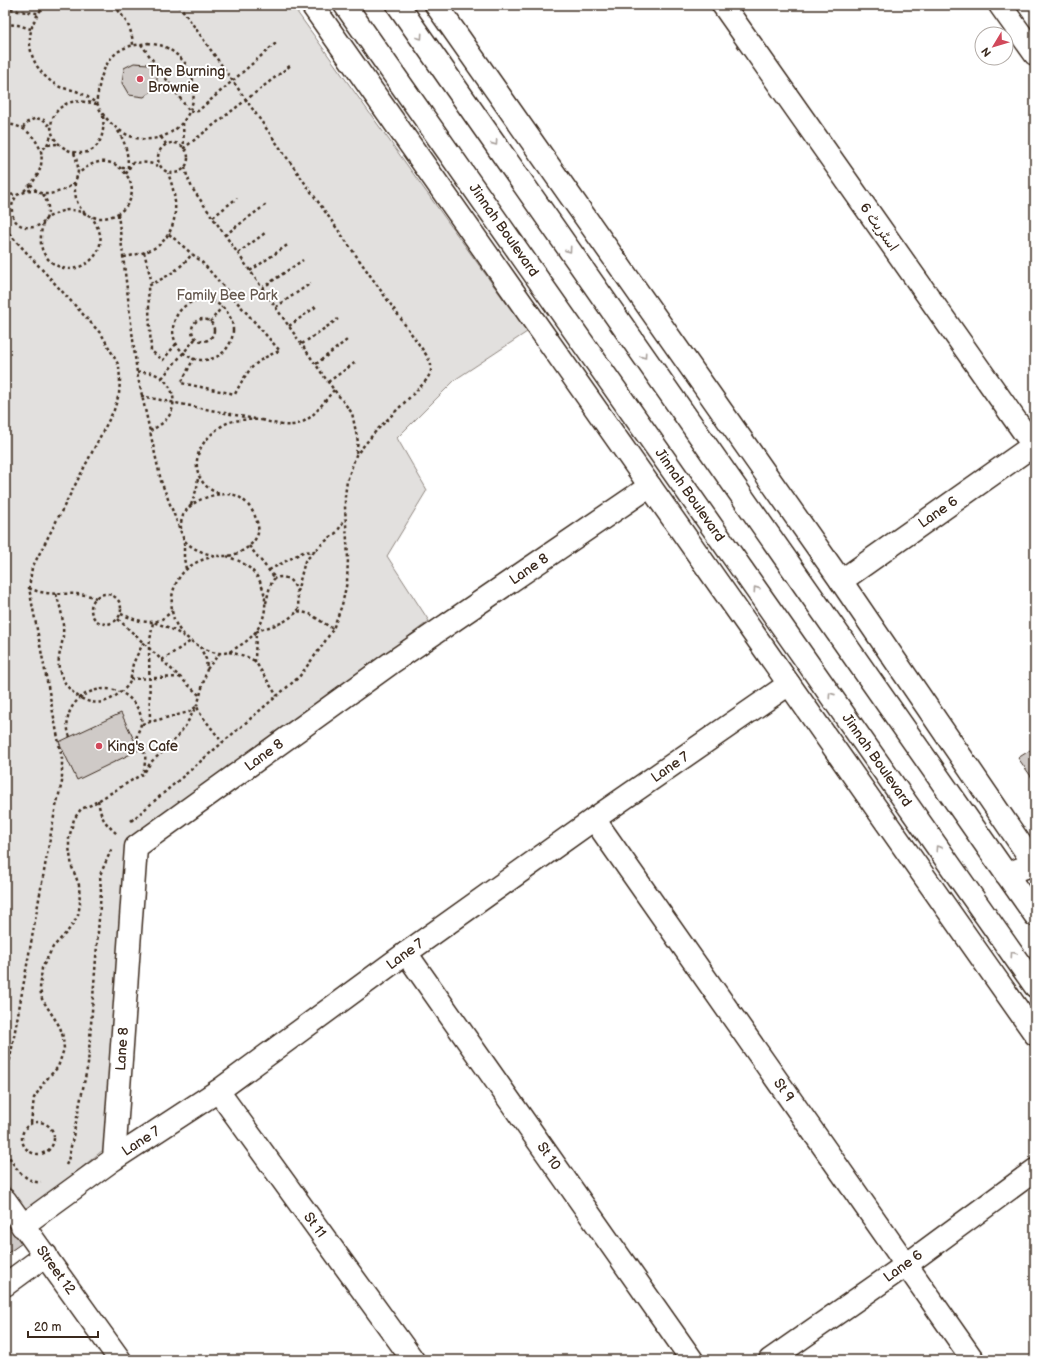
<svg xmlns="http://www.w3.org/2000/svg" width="1040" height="1365" viewBox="0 0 1040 1365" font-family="'Balsamiq Sans','Playpen Sans Arabic',sans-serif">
<rect width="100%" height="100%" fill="#fff"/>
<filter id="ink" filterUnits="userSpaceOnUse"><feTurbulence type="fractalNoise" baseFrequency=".025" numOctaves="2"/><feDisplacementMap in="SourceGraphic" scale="8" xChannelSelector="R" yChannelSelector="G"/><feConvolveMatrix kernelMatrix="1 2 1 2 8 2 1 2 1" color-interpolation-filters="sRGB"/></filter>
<g filter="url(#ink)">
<!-- green -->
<path fill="#e2e0de" stroke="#8e857e" d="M5,5H292L527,332L456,379L397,438L427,490L387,556L429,621L139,840L103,1150L62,1184L28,1216L5,1181Z"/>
<!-- building -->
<g fill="#cfcac7" stroke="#3b2a1e">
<path d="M134,63L148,64L157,75V87L144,97L129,95L122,83L124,68Z"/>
<path d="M121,713L139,750L77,780L59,742Z"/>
<path d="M1035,747V782L1018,758Z"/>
<path d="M5,1213L25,1241L5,1255Z"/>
</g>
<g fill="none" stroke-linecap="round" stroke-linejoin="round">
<defs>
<g id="minor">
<path d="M312,5L1035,1034"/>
<path d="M436,5L841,581L1035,865"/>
<path d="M723,5L1035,448"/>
<path d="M1000,5L1035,54"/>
<path d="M841,581L1035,444"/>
<path d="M594,819L973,1360"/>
<path d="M406,953L692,1360"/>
<path d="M218,1091L413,1360"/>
<path d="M114,1159L136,847L391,663L650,486"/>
<path d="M5,1200L120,1360"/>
<path d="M22,1226L114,1159L218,1091L406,953L594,819L789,684"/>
<path d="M5,1285L46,1255"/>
<path d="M770,1360L906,1265L1035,1170"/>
</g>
<g id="tertiary">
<path d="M345,5L1035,986"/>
<path d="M398,5L1035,915"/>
<path d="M1006,874L1034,864"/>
</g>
</defs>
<!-- minor casing -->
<use href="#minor" stroke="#3b2a1e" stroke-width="25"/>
<!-- tertiary casing -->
<use href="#tertiary" stroke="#3b2a1e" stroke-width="25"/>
<!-- path -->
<g stroke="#3b2a1e" stroke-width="2.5" stroke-dasharray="3 3" stroke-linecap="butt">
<path d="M45,5C20,32 27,68 58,86C63,89 70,89 76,91C84,94 91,99 97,104"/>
<path d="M84,5C88,8 93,8 98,5"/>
<path d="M114,5C125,19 132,27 133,45"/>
<path d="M5,7L18,11L38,13"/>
<path d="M5,24L18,25L31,29"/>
<path d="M148,43C153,44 159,45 163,46C172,50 179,56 185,63C190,70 194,80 194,88C195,120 168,145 136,138C124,135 114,127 106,118C103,114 99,110 98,105C96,102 97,97 98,93C100,77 105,61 119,51C128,45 138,45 148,43Z"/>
<path d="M141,44L190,112L198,111L276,43"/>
<path d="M97,104C82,101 68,98 57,111C29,147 110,182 103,115"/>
<path d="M183,123L184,148L291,65"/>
<path d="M5,124C23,125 34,134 41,151"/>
<path d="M23,128L26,123L36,118L44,120L52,129"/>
<path d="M118,131C126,143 128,154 128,168H121"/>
<path d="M161,137L166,144"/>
<circle cx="173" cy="158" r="15"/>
<path d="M57,144L47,145L41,151C43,164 40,174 31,184C34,189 38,193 44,194C52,195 71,189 75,181C80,172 78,163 74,153"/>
<path d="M47,145L52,134"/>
<path d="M185,167L187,176L192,188L328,382L352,413L358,442L356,453"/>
<path d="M126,174L132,163C141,162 151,162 160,167"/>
<path d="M75,183C71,241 147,218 129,179C125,172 119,165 111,163C98,159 88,165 78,174"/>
<path d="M24,191L31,184"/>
<path d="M37,191L30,190L17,195C14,200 11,205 12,211C13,228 32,232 44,222"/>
<path d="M5,194L17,195"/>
<path d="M43,194C48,203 50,209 46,219"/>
<path d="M86,214C77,210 67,208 57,213C54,215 49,216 46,219C44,221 43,224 42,227C41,234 40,242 42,249C46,262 63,272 76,268C92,264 103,250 100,234C98,228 95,222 92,217"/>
<path d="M118,214L137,373L161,481L184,540V558L186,569"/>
<path d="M213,217L237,198"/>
<path d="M5,229L102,335L107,344L119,366L120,380L119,394L114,410L32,568L29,588L62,759V782L55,811L5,1086"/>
<path d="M169,234L192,254"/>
<path d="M225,235L268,203"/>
<path d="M144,252L152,283"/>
<path d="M238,253L265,233"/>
<path d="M124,257C135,255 150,252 159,245C181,226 177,197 168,173"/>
<path d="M250,271L289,244"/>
<path d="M262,288L303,260"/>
<circle cx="203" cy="330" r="30"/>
<path d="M276,307L311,283"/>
<circle cx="203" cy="330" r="11"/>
<path d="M210,322L222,307"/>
<path d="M289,326L317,306"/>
<path d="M176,344L163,360L151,351L148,286C168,276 178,271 192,254L201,261L280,351C254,360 247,371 235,394L181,383L194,358"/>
<path d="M302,344L338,319"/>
<path d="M316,364L347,340"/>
<path d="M137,373C162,367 183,394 169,416C164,423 157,427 150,431"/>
<path d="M162,378L196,338"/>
<path d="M328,382L356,362"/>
<path d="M141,396L255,419"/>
<path d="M262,420C269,422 276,424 283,425C309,428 319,407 334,390"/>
<path d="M191,505L197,488L198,476"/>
<path d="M181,529C179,506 202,497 220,494"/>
<path d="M185,541C194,551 213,557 226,556C239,556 262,541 258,526C256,515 249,503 239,497C233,493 227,495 221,494C194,487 190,457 207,439C225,419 236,419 262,420"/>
<path d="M249,546L275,578"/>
<path d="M215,556C205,559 196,561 188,568C171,581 167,608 177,626C181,633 188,639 194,643C201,647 211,653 219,653C227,654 233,650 239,646C248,641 255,634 260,625C271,605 264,576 244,564C239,560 232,559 227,556"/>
<path d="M269,570L303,552L316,551"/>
<path d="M29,588C52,599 74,589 96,598"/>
<path d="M297,592L305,561L322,544L337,532L345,519"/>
<path d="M56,594C61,608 64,621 63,636C62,649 55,661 61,675C71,699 98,713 119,693C122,691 126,688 128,685C132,680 131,671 133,664C136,657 140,649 144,642"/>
<circle cx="106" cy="609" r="15"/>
<path d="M266,603C268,596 269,585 274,579C277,577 280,577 283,577C298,581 299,598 298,611C291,617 284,623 275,625C267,628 264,628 256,632L255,661L277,696"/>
<path d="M298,611L310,614L333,629"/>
<path d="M121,614C133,619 149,626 162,619C165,617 169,614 172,611"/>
<path d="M118,619L199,695"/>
<path d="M229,652L245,656L255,661"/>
<path d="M162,660L191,641"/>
<path d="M207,669L219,654"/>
<path d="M130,679L180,677"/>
<path d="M150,722L149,647L153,622L170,628L185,637"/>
<path d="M142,724L189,712L197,706L199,712L222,742"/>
<path d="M70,737C54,694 118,668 139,711C146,726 135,731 137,740C138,745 143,749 145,754C146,759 144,767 144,772"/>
<path d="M98,800C101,819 104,822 118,835"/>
<path d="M131,821L299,677L322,646L333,629L342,605L347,582L348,558L345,507V496L347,481L356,455L376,431L424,383C434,370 433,366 425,353L179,5"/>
<circle cx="38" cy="1138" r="16"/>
<path d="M31,1123L34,1098L45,1081L58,1067L64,1049L63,1037L60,1027L42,999L40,989L42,968L53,947L67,932L73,924L78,915L80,904L79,885L72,867L69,847V838L74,819L81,809L91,805L144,773L151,762L167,748L177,737L186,725L198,703L207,669L206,659L200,647"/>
<path d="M5,1140C6,1146 7,1153 10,1158C15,1169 29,1184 41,1182"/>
<path d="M66,1165L68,1161L88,1064L101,892L100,875L112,848"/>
</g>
<!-- minor -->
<use href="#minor" stroke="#fff" stroke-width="22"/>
<!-- tertiary -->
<use href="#tertiary" stroke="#fff" stroke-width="22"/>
</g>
<!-- one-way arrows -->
<defs><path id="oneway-chevron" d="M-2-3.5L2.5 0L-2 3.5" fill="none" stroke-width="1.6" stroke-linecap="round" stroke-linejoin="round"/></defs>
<g stroke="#a79f9a">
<use href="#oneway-chevron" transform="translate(420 37) rotate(55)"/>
<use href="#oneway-chevron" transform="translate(495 143) rotate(55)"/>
<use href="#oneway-chevron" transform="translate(569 250) rotate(55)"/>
<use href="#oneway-chevron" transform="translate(644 356) rotate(55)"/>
<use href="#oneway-chevron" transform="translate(756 589) rotate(-125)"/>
<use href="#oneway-chevron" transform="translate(831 695) rotate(-125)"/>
<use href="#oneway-chevron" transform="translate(938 848) rotate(-125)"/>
<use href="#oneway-chevron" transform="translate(1013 954) rotate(-125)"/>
</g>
</g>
<!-- markers -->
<g fill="#d1495b" stroke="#fff" stroke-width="1.5">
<circle cx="140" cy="79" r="4"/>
<circle cx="99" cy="746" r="4"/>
</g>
<g text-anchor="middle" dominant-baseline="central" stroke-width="4" stroke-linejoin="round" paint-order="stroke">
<!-- poi labels -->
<g font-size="14" fill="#3b2a1e" stroke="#fff" text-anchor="start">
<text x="148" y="71">The Burning<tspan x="148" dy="16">Brownie</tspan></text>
<text x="107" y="746">King's Cafe</text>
</g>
<!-- street labels -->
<g font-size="14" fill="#3b2a1e" stroke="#fff">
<text transform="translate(879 227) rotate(55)">اسٹریٹ 6</text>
<text transform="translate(504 230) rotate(55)">Jinnah Boulevard</text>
<text transform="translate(690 495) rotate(55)">Jinnah Boulevard</text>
<text transform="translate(938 512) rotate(-35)">Lane 6</text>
<text transform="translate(529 569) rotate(-34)">Lane 8</text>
<text transform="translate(264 755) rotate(-36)">Lane 8</text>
<text transform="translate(877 760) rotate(55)">Jinnah Boulevard</text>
<text transform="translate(670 767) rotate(-35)">Lane 7</text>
<text transform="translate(405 954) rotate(-36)">Lane 7</text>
<text transform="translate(122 1049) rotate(-86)">Lane 8</text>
<text transform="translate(784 1090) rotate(55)">St 9</text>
<text transform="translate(141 1141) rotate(-33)">Lane 7</text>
<text transform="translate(549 1156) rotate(55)">St 10</text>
<text transform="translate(315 1225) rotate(54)">St 11</text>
<text transform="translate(903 1266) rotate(-36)">Lane 6</text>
<text transform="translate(56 1270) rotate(54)">Street 12</text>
</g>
<!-- park labels -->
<g font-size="14" fill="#65584e" stroke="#fff">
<text x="227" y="295">Family Bee Park</text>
</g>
</g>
<!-- margin -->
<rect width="1040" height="1365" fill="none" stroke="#fff" stroke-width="20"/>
<rect x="10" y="10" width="1020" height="1345" fill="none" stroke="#3b2a1e" stroke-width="1.5" filter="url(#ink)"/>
<!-- north arrow -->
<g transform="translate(994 46) rotate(232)"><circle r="19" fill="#ffffff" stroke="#b1aaa5"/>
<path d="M0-3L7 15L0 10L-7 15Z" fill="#d1495b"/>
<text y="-6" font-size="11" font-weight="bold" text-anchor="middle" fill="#3b2a1e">N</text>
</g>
<!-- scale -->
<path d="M28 1331v6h70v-6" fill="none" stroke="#3b2a1e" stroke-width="2"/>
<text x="34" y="1331" font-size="12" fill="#3b2a1e" stroke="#ffffff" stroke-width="3" paint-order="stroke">20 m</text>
</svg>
